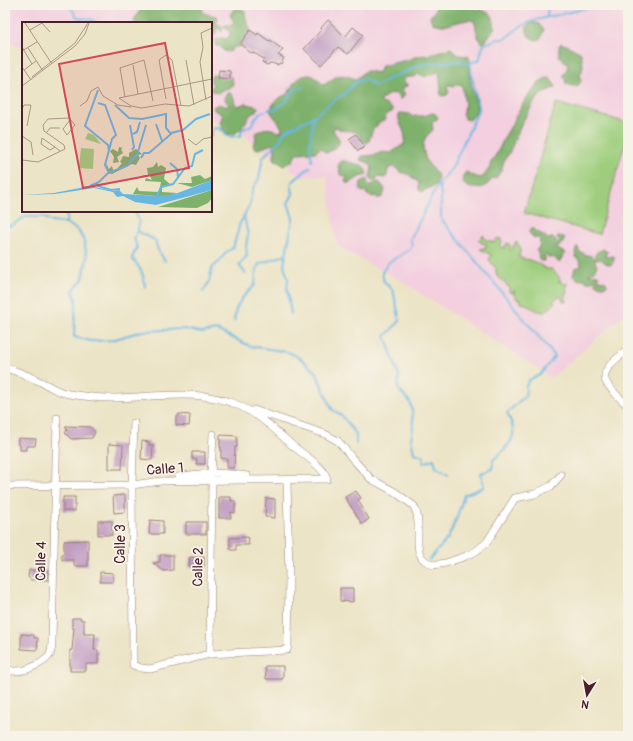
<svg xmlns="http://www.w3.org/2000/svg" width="633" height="741" viewBox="0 0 633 741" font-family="Pangolin,sans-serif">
<rect width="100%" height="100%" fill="#f7f3e8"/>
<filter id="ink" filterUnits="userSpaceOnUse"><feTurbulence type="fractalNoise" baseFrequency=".025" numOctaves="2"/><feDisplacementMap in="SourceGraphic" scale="8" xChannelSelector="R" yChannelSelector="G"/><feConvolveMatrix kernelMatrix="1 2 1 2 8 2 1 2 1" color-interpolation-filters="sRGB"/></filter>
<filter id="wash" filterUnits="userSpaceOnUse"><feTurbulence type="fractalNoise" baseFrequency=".012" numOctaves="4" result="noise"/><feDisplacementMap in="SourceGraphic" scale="16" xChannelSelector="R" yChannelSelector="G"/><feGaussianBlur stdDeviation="0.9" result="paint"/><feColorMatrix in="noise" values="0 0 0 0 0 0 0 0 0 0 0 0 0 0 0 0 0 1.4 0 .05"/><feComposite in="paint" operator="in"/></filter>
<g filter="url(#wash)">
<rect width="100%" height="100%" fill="#ece4c6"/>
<!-- built -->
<path fill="#f3cfdf" d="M5,5H628V311L551,378L543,372L403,282L337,246L327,176L302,177L236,130L211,120V23H23V48L5,41Z"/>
<!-- green -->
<g fill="#9ece7d" stroke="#747654">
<path d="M556,103L628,123V133L599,234L524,213Z"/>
<path d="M483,235L486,240L491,241L495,243L496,239L500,238L501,240L502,243L499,246L504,248L507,243H508L511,246L509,249L511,251L514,246V244L516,242C522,246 520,251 519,257L523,259L530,260L539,264L546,269H552L559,277L560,280L558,282L561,281L564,284H568L566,288L567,292L564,297L567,300L566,302L563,301L561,297H558L554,300V303L550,308L546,310L545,312C538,312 531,308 526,304L521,303V300L517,299L514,295V290L513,293L509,292V286H507C503,276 496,284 496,268L489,260L491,255L480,249L486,247V244L482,243L478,240Z"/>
</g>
<!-- forest -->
<g fill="#7eb16c" stroke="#64684c">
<path d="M145,5H203L202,8L203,12L206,14L217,16L218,19L216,23L223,27L222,32L217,28H216V34L213,37V42L211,43V23H134C134,16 141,10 145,5Z"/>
<path d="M437,5H468L475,9L482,10L491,14L493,18L495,27L485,42L482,43C476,38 477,28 474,21C468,18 455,23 448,25C444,26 436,24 432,23L430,16L432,14L434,13Z"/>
<path d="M236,9H242L245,11L246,19L250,29V32L243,45L241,46L232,48L231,51L228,52L224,51L220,46H216L215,45L216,40L221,38L227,39L230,34V32L226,29L224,27L225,25H233L234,22C230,16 228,14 236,9Z"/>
<path d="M533,22L539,24L544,29L541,38L538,40C530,40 526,34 527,26Z"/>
<path d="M561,43L568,46L580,52L581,54L583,65L582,70L580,75L581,81L577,87L566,84L565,78L563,77C564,73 569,68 567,64C565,61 561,58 559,56V46Z"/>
<path d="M451,48L455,53L459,55L468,56L470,60L469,68L472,89L474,94L477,108L475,114L470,120L465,119L462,114L465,106L462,85L459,84L454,86L450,85L447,86L449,93L447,95L442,96L440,93L441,89L439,72H437C434,75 429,73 426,77L419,74L414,77H407L404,79V81L407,84V86L402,88V90L405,94L402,99H400L398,97V95C391,91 386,96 381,100V103L389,106L393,110L392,112L386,114L385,120L377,124V126C370,129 373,137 367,143C360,141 362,137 357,133C352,129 346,132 341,130C339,129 337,127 335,127L333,130C334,133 337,135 339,139C341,146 332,150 326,153L321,148L315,152L297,153L292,162L283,165L276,161L274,158L275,148L272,144L259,149L254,148L253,145L256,139L255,134C261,128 271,126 277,132L282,131C282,123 273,118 270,110C274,101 279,97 288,94L293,84L300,77C303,76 307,75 310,75C316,76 319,82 324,85C340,74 337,73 356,79C361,76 361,73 364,72C369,69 373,74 379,72L380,67L385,65L407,60L418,56L427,55Z"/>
<path d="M227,74C231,76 232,78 233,83L231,87L222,90L218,93L212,91L211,88L213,85L211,82V76L213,75H220Z"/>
<path d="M546,78H550L556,87L542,93L533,104L523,121L509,153L504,161L501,171L496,178H493L487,185L483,187L473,188L468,187L465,185L463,183L462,180L464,174L466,172C472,174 477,179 483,177L489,169L491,162L497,153L505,136L514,121L516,115L531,91L540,82Z"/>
<path d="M227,92C234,93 234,100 236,106L241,105L245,103L258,107L257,111C256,111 252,114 251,114C245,122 240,136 228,134C220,127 218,124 223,115L214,110L213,107C221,102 222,107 229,106V105L224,98Z"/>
<path d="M401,113L409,114L413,117C417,115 419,116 423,116C430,115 434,109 438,118L432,123L433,130L426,137L424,141L423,148L426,161L437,174L438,178L436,184L434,186L425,190L423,192C418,191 418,188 419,183L408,174L400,172L395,167L389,168L387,173V176L385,178L377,177L376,181H372L370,177L372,167L369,163L360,160L362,156L375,155L382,152L391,153L404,144C408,130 397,126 399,114Z"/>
<path d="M341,161H345L362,165C364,167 367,172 367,175L359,177C357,179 349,184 346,183L345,181L347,177L341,175L339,173L340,171L338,166Z"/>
<path d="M367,179L368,185C377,186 377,175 385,190L383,196L381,198H377L375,195L374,197L367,195L366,191L363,192L360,190L361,182Z"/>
<path d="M530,229H534C539,234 543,234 548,239L550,240V238C554,237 555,240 557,243L560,241L557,238L558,236L564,237L565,238L563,243L561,244L559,247L555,248L566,253L561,259L560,262H558L555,258L548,257L546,254L545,255V260L543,261H541C537,259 539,256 538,253L536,250L539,248C540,245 539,241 540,238H534L529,233Z"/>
<path d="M577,246L580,252L585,254L587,256V255C594,255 595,261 597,266L595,269V271L588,274L598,275L599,277L598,279L602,281L604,280L607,284L606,286H601L596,284L595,280H593L591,282H587L584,279L579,280L573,276L575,268L579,267L581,265L580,261L576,258L575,252Z"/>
<path d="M602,249L605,250V251L608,252L604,255L608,257L613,256H614V260L611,265L605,263L601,259L598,260L595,259V255L598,251H601Z"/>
</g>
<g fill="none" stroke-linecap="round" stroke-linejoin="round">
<!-- stream -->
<g stroke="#67b7e2" stroke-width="2">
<path d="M72,5L71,8L78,18L89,19L94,21L95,23"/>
<path d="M548,5L547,15L548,17"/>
<path d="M268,110L271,109H276L279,106L285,103L292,92L295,89L303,88"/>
<path d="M211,136L213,129L217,127L220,130H223L226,135L230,137L236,136L241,137V130L250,126L252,125L256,117L262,112L265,111"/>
<path d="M312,161L310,144L313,117"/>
<path d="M84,211L67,213L66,223L78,230L84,241L87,257L83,279L73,291L76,299L74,337L91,341L112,340L142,331L185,329L202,333L216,330L250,346L288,352L300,358L316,372L332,409L342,416L356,434V444"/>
<path d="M134,211C141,221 140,227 134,238L137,248L132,258C141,269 143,272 145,287"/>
<path d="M244,216L248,235L246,246L247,256L239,265L245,273"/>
<path d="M5,224L11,226L25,217H43L52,222L66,223"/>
<path d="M137,231L155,240L158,250L165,261"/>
<path d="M203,292L209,282L212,268L220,261L226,252L233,248L240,223L244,216L250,204L252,191L259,178L263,157L280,140L285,131L313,117L333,101L343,95L356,82L366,79L373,85L376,86L384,81L423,64L460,61L470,63L479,60L483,46L485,44L498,39H504L520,27L532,21L591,7V6L593,5"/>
<path d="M291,314L287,288L288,279L284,265L293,218L288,203L293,194L291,183L310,167"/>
<path d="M234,321L236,309L242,298L255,285L256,272L259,264L285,255"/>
<path d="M448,475L436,467L434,459L423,463L424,456L414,453L411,439L413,427L412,409L410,402L398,389L399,376L385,336L400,321L393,290L384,282L382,272L389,262L411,249L412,244L410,240L436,188L452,168L479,109L472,76L470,63"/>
<path d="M429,560L448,538L457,517L464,495L484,487L481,473L493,469V460C511,445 520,436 507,413L525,396L526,390V386L529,380L533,378L540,375L554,357V355L441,219V194L439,184"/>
</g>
</g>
<g id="blocks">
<!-- building -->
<g fill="#c19cc2">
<path d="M328,20L345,37L353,27L363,35L348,54L338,47L321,65L304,49L322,29L321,28Z"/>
<path d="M250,30L257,35L258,33L269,41L270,40L283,50L278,55L284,58L281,64L279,63L278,65L271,63L267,65L262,62L264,59L252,52L251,53L240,44Z"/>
<path d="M219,70L230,71V79L218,78Z"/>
<path d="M356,134L365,147L358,151L349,139Z"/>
<path d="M179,414L190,415L189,426L176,425V417H178Z"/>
<path d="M65,426L90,427L95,432L92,438L71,439L65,433L67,430Z"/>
<path d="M220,435L237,436V447H235L234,468H227V459L221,458V447H220Z"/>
<path d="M18,438L36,439L35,446H26V450H20V445H18Z"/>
<path d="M142,441L149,442V445H153L152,460L141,459Z"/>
<path d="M109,444L123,445L122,469H109Z"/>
<path d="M192,452H205V464H196L197,459H192Z"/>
<path d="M356,491L361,498L358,500L369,519L362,524L345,497Z"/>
<path d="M125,495V512L114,513L113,496Z"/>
<rect x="63" y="497" width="12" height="14"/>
<path d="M219,497H231V501H235V513L231,512V518H219Z"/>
<path d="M266,498L275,499V518L265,517Z"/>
<path d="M150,520L163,521V534H149Z"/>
<rect x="98" y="521" width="14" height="14"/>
<rect x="186" y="522" width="20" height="12"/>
<path d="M248,537L249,545H236V550H230V538Z"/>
<path d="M88,540V566H74V560H62V554H64V541Z"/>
<path d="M160,555H173V570L164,571L153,563L160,562Z"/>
<path d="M190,557H204V567H189Z"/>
<path d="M29,570H48V580H31L28,577Z"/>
<path d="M100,572L113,573V582H100Z"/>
<path d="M340,588H353V602L340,601Z"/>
<path d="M72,618H81V620H84V634H95L94,650H98V664H86V671H70V650H72L74,628H72Z"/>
<path d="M21,634L34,635V638H38L37,650L21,649Z"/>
<path d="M265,666H283V679H266Z"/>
</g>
</g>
</g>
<g filter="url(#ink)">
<use href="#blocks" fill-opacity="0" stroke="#9b8278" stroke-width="1"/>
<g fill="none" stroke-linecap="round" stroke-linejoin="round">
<defs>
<g id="street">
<path d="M628,350C620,356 603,367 605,379C606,386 623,401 628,406"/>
<path d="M5,368C20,371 34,379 47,385C54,389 61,393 69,394C82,396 96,398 109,398C152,398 200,387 240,406C262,416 276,431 293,446C303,454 325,468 327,479L161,481L132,485L5,486"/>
<path d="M254,410L325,434L338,441L352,458L371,479L395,492L414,506L417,514L418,523V544L419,552L422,558L427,562L433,565L446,563L466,556L476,551L487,542L515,498L535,494L551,486L561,475"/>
<path d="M134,423L132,485L133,665L141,668L150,669L210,654L287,650L288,646L289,579L287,480"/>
<path d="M211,474L213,434"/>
<path d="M178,477C200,473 225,472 247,476"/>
<path d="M210,654L212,480"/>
<path d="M5,668C9,670 13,672 17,671C26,671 44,663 49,656C52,652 52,646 52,641L57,418"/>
</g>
</defs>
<!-- street casing -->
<use href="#street" stroke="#9b8278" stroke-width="8"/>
<!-- street -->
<use href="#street" stroke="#fff" stroke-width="7"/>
</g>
</g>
<g text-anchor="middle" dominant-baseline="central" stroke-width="3.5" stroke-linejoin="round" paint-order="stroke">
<!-- street labels -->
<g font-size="14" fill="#4a1f2b" stroke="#f7f3e8">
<text transform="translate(165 469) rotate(-4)">Calle 1</text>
<text transform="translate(120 544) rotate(-90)">Calle 3</text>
<text transform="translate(41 561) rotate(-89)">Calle 4</text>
<text transform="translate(198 567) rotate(-89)">Calle 2</text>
</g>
</g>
<!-- overview -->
<g transform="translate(22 22)">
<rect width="190" height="190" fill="#ece4c6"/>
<path d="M66,111L72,113L79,122L63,117ZM59,126L72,127L71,147L57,146Z" fill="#9ece7d"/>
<path d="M97,125L101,126L99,127L101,131L95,135L97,140L91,141L92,135L88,129L91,127L96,130ZM114,127L120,132L116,133L118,136L114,143L110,142L90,152L86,151L84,141L87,147L90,144L91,148L95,147L100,141L98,140L101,134L107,135V131ZM135,140L136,145L139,143L144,146L142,157L148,162L140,166V170L155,171L144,175L111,172L115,165L117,169L137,170L139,160L123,159L124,156L130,158L127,153L124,155L120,153H126L125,146L131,145ZM178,153L183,157L190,154V158L170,165L155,161H170L169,155ZM190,168V176L186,181L175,186L136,185Z" fill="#7eb16c"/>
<path d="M190,158V168L134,183L113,180L101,174L95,175L91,170L72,166L33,172L0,173L32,171L68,164L91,169L97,168L101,172L137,174L153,172Z" fill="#67b7e2"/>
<path fill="none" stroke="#67b7e2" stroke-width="2" d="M76,68L63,104L86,123L87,129M76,81L83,83L94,113L90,117L83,143L86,149M93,83L107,96L120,97L144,92V106L149,112L127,131H122L119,136M134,102L140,119M108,103L112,125L110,128M149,111L161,108L174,97L188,92M111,112L115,110L118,100M148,141L155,147L156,155M75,161L76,164L89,168L98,167M68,164L77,160L86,151L105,144L115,133L124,103M135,174L139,165L151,162L163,146L170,144L173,132L181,128"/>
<path fill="none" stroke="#ab9588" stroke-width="1" d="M3,1L30,42M20,1L28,10M8,8L20,1M0,25L10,42M6,26L21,49M0,29L15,20M164,38L172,83M111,43L116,72M0,45L9,58M2,48L14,39M10,55L53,21L66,1M0,64L53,24L63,12L67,1M103,75L98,46L122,38L131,79M97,76L109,84L120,86L143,82L167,84L190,74M97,76L190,57M144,77L137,38L144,33L150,38L159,84M184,78L178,40L181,25L179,11L190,6M58,84L65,79L69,69L76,65L81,74L96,83L109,85M0,87L2,83H9L5,104M25,110L28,106H38M0,114L9,120L11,133M166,117L174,123L181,117L190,115M33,125L28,128L19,122L20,116L33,125L38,129M0,138L16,140L43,127L42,123L22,109L21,103L26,97L47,96L53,103L45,113L41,107L48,98"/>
<path fill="#d1495b" fill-opacity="0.15" stroke="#d1495b" stroke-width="2" d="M143,21L167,146L61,166L37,42Z"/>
<rect width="190" height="190" fill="none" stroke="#4a1f2b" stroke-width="2"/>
</g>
<!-- margin -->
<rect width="633" height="741" fill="none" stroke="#f7f3e8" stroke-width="20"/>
<!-- north arrow -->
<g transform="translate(587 695) rotate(191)" stroke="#f7f3e8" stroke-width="3" paint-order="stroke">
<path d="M0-3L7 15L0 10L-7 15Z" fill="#4a1f2b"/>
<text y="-6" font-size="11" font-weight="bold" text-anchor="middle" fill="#4a1f2b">N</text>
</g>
</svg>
